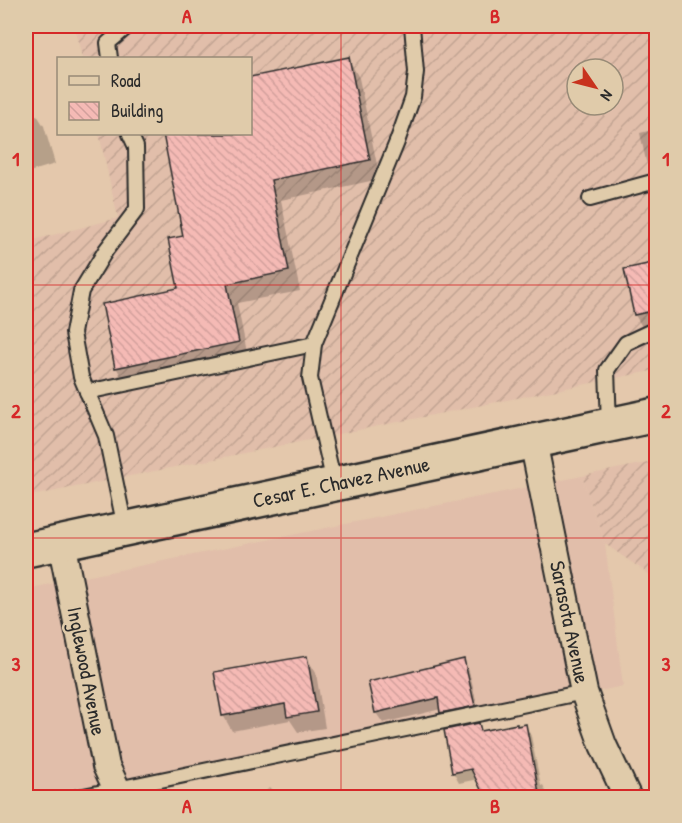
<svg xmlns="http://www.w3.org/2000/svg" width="682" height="823" viewBox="0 0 682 823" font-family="'Patrick Hand',sans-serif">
<defs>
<pattern id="industrial-furrows" width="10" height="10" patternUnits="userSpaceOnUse" patternTransform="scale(1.5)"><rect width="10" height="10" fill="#e1beaa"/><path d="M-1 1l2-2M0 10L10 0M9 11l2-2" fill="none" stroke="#c1a392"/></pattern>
<pattern id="building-back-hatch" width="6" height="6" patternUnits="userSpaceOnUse" patternTransform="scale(1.5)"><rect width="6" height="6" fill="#f5bab5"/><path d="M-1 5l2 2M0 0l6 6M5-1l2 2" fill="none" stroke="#d2a09c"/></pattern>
</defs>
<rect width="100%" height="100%" fill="#e4c8ac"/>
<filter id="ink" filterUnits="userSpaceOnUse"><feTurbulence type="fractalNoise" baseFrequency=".0167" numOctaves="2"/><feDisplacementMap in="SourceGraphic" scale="12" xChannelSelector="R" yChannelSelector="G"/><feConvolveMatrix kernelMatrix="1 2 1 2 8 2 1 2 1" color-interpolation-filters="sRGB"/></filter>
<g filter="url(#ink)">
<!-- built -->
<path fill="#e1beaa" d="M582,476L605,544L623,686L86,797L26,798V589Z"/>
<!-- industrial -->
<g fill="url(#industrial-furrows)" fill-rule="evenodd">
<path d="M75,26H656V370L26,497V242L118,218L99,134H250V58H82ZM577,69H613V105H577Z"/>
<path d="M656,461V579L605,544L582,476Z"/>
</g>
<!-- shadow -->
<g fill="#0003">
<path d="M348,58L359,78L380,179L281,200L300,291L237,303L249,362L127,387L116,367L180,289L185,237L164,134H250Z"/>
<path d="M26,67L31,85L26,87Z"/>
<path d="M37,115L44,126L55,164L26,173V119Z"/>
<path d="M656,129V171L653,172L646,161L640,133Z"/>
<path d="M656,264V328L644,330L635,315L626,271Z"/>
<path d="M307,658L316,673L325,728L298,732L290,720L232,731L223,715Z"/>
<path d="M463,661L469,671L480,716L448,723L441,709L383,723L376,713L369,683Z"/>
<path d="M478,725L483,732L526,726L531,736L541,786L543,785L549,798H491L478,779L459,783L453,772Z"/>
<path d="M270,787L280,798H259Z"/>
</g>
<!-- building -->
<g fill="url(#building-back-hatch)" stroke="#2b2b2b" stroke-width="1.5">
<path d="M349,57L370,160L271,180L289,271L227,284L239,342L115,368L102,304L178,288L168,239L183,236L163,134H250V77Z"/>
<path d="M657,262V310L634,315L624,269Z"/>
<path d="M307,656L317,712L287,717L285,704L222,716L214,672Z"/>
<path d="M464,659L475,706L440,713L438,698L375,713L368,682Z"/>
<path d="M479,723L481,731L517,724V726L526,724L540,798H485L471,769L452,773L444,730Z"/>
</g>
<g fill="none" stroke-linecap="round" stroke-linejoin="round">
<defs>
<g id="lane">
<path d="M110,58L108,43L128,26"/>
<path d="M590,199L656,181"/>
<path d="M87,392L314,344"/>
<path d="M609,424L607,370L626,343L656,329"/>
<path d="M334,483L310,378L314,344L397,142L413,97L416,72L412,26"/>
<path d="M125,528L106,436L81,377L73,333L81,291L106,250L137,209L136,147L130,134"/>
<path d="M74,798L584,692"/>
</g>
<g id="street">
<path d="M533,441L584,692L603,745L628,798"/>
<path d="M61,542L106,766L121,798"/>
</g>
<path id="primary" d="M26,550L656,415"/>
</defs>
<!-- lane casing -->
<use href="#lane" stroke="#2b2b2b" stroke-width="18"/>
<!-- street casing -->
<use href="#street" stroke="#2b2b2b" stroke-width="30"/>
<!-- primary casing -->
<use href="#primary" stroke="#2b2b2b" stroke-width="38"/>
<!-- lane -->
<use href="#lane" stroke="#e0cbaa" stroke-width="14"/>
<!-- street -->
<use href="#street" stroke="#e0cbaa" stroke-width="26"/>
<!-- primary -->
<use href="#primary" stroke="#e0cbaa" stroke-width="33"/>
</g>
</g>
<!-- grid -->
<path fill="none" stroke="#d62828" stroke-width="1.5" stroke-opacity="0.55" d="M341,26V798M26,285H656M26,538H656"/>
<g text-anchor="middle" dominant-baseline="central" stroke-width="5" stroke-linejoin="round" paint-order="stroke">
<!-- street labels -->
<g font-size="21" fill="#2b2b2b" stroke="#e0cbaa">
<text transform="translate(341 482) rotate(-12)">Cesar E. Chavez Avenue</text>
<text transform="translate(570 622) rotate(78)">Sarasota Avenue</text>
<text transform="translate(87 671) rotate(79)">Inglewood Avenue</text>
</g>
</g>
<!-- margin -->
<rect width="682" height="823" fill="none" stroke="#e0cbaa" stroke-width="66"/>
<!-- legend -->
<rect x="57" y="57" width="195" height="78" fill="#e0cbaa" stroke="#988b77" stroke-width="1.5"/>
<rect x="69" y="76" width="30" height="9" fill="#e0cbaa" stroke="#988b77" stroke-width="1.5"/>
<text x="111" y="87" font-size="18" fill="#2b2b2b">Road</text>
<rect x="69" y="102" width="30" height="18" fill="url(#building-back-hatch)" stroke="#988b77" stroke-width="1.5"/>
<text x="111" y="117" font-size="18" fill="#2b2b2b">Building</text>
<!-- north arrow -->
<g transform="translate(595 87) rotate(125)"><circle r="28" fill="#e0cbaa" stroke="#988b77" stroke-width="1.5"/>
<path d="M0-4.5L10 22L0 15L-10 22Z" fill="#c8321e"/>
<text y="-9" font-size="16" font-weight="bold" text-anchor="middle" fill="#2b2b2b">N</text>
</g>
<rect x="33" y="33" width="616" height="757" fill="none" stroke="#d62828" stroke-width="2"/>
<g font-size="20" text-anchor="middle" font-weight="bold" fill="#d62828">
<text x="187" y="23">A</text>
<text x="495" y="23">B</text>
<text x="16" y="166">1</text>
<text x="666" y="166">1</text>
<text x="16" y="418">2</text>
<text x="666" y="418">2</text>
<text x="16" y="671">3</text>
<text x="666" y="671">3</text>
<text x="187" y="813">A</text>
<text x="495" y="813">B</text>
</g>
</svg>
